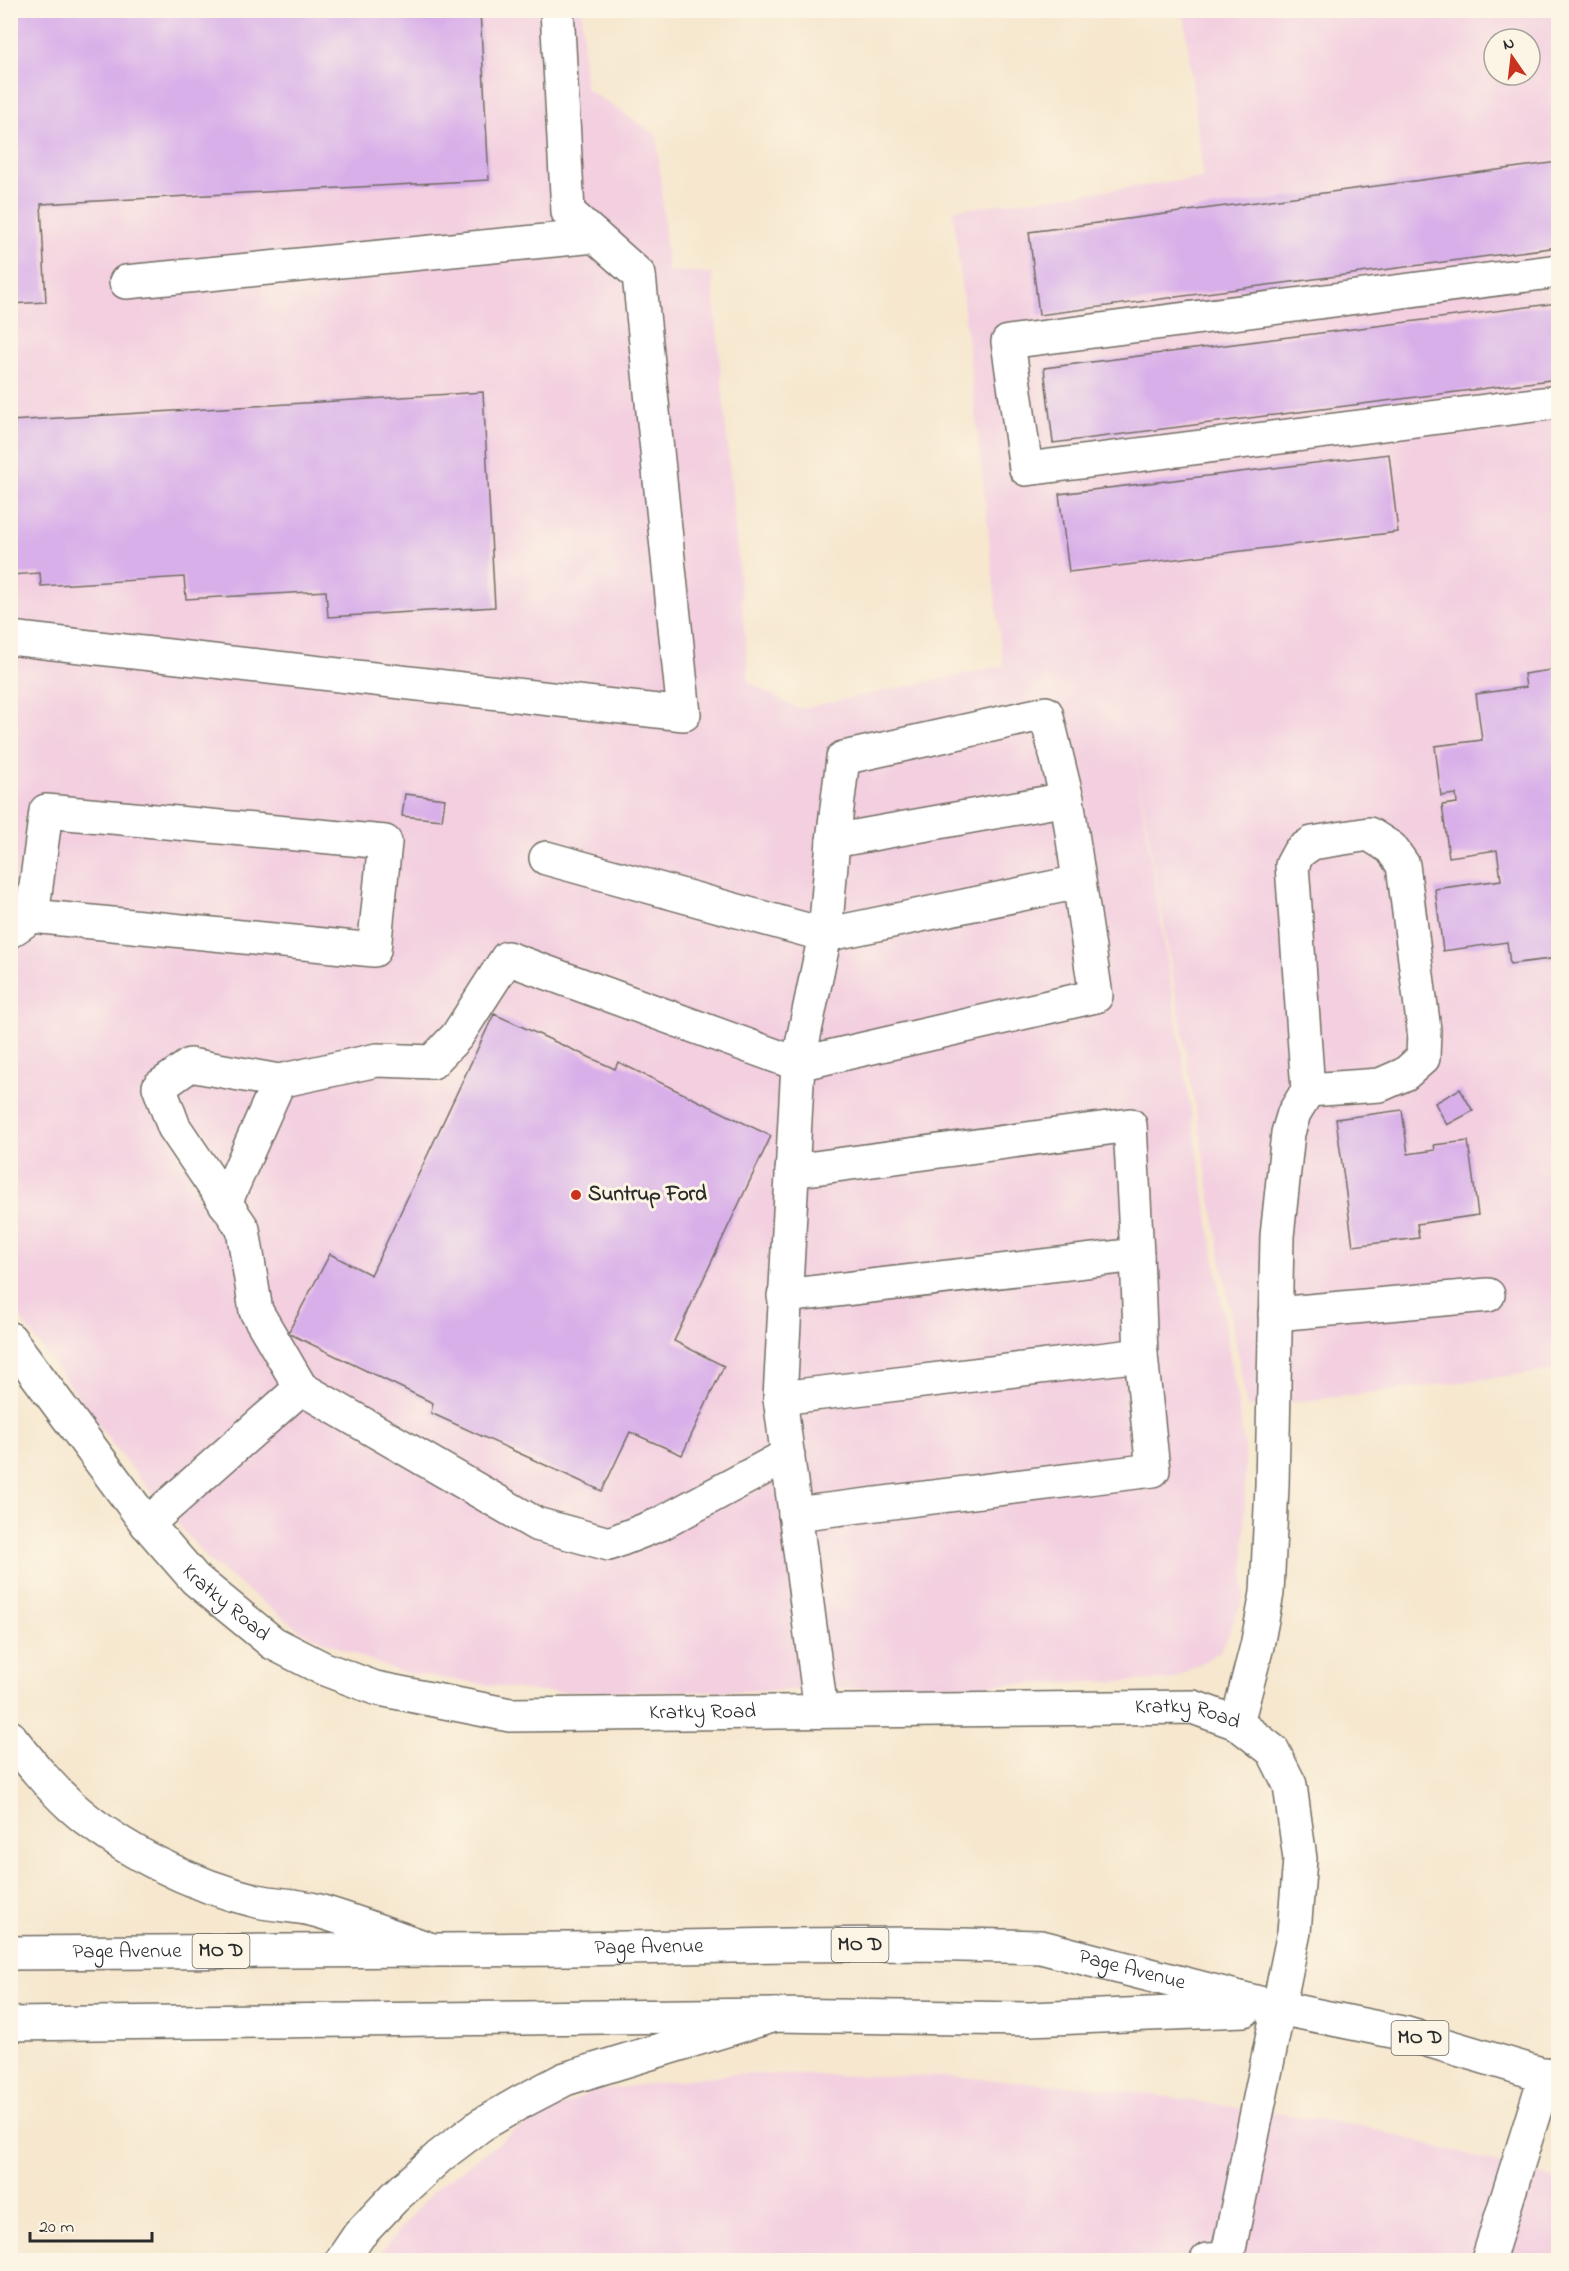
<svg xmlns="http://www.w3.org/2000/svg" width="1569" height="2271" viewBox="0 0 1569 2271" font-family="'Indie Flower',sans-serif">
<rect width="100%" height="100%" fill="#fcf5e5"/>
<filter id="ink" filterUnits="userSpaceOnUse"><feTurbulence type="fractalNoise" baseFrequency=".0167" numOctaves="2"/><feDisplacementMap in="SourceGraphic" scale="12" xChannelSelector="R" yChannelSelector="G"/><feConvolveMatrix kernelMatrix="1 2 1 2 8 2 1 2 1" color-interpolation-filters="sRGB"/></filter>
<filter id="wash" filterUnits="userSpaceOnUse"><feTurbulence type="fractalNoise" baseFrequency=".008" numOctaves="4" result="noise"/><feDisplacementMap in="SourceGraphic" scale="24" xChannelSelector="R" yChannelSelector="G"/><feGaussianBlur stdDeviation="1.35" result="paint"/><feColorMatrix in="noise" values="0 0 0 0 0 0 0 0 0 0 0 0 0 0 0 0 0 1.4 0 .05"/><feComposite in="paint" operator="in"/></filter>
<g filter="url(#wash)">
<rect width="100%" height="100%" fill="#f6e7ce"/>
<!-- built -->
<g fill="#f3cfe0" fill-rule="evenodd">
<path d="M10,11H582L585,88L657,135L668,271L712,273L749,682L798,709L1003,666L953,210L1203,178L1184,11H1558V1370L1247,1408L1129,722L1245,1450L1244,1597L1221,1651L1172,1680L754,1691L538,1692L399,1672L302,1632L209,1561L122,1457L11,1306ZM1494,39H1530V75H1494Z"/>
<path d="M731,2074L960,2077L1113,2089L1362,2126L1558,2180V2260H374L434,2190L513,2132L592,2091Z"/>
</g>
<g id="blocks">
<!-- building -->
<g fill="#d8afe9">
<path d="M10,10H480L489,180L41,204L46,302L10,304Z"/>
<path d="M1558,162V247L1039,315L1029,232Z"/>
<path d="M1558,303V379L1053,443L1044,368Z"/>
<path d="M483,392L495,607L328,617L326,591L186,599L184,577L41,586L40,573L10,575V421Z"/>
<path d="M1389,454L1398,532L1069,572L1059,494Z"/>
<path d="M1558,669V757H1557L1558,764V958L1510,964L1507,942L1443,951L1435,889L1501,880L1497,850L1449,857L1442,805L1457,803L1456,794L1441,796L1435,746L1482,740L1476,694L1526,687L1524,674Z"/>
<path d="M405,794L445,799L442,820L402,816Z"/>
<path d="M494,1014L615,1069L618,1062L771,1136L674,1341L724,1366L682,1455L630,1432L602,1491L431,1413L433,1403L288,1333L330,1254L371,1275Z"/>
<path d="M1460,1089L1473,1111L1447,1125L1435,1103Z"/>
<path d="M1402,1110L1408,1154L1435,1150L1434,1145L1468,1141L1478,1215L1417,1224L1419,1238L1353,1246L1336,1119Z"/>
</g>
</g>
</g>
<g filter="url(#ink)">
<use href="#blocks" fill-opacity="0" stroke="#726d64" stroke-width="1.5"/>
<g fill="none" stroke-linecap="round" stroke-linejoin="round">
<defs>
<g id="minor">
<path d="M1558,271L1008,342L1026,469L1558,402"/>
<path d="M126,282L595,236"/>
<path d="M10,638L684,714L639,275L568,212L557,10"/>
<path d="M833,841L1067,799"/>
<path d="M546,858L825,935L1079,882"/>
<path d="M10,931L32,916L374,950L385,842L46,811L32,916"/>
<path d="M225,1203L279,1081"/>
<path d="M1137,1255L1141,1355"/>
<path d="M784,1296L1137,1255L1130,1125L792,1171"/>
<path d="M1275,1314L1488,1295"/>
<path id="s1" d="M10,1339L147,1524L195,1579L273,1643L322,1668L375,1688L510,1715L1193,1707L1237,1723L1273,1751L1290,1785L1300,1859L1294,1932L1227,2259L1207,2260"/>
<path d="M780,1398L1141,1355L1153,1470L795,1514"/>
<path d="M788,1455L660,1524L609,1544L536,1524L301,1388L256,1311L243,1229L174,1127L159,1087L190,1065L279,1081L377,1060L432,1062L457,1036L507,958L798,1064L1096,996L1067,799L1046,713L843,758L833,841L825,935L798,1064L780,1398L821,1711"/>
<path d="M147,1524L301,1388"/>
<path d="M1237,1723L1257,1646L1267,1593L1272,1486L1277,1236L1288,1133L1294,1113L1308,1090L1292,865L1299,852L1312,843L1369,834L1391,848L1403,865L1424,1030L1423,1058L1405,1074L1380,1085L1308,1090"/>
<path d="M1488,2260L1546,2074"/>
</g>
<g id="major">
<path id="s2" d="M10,1953L573,1949L788,1945L918,1944L1041,1947L1279,2008L1407,2034L1558,2079"/>
<path d="M10,2024L775,2015L1030,2019L1244,2010"/>
</g>
<g id="highway">
<path d="M10,1737C29,1761 48,1785 71,1806C119,1849 193,1886 257,1901C276,1905 296,1905 315,1910C355,1921 394,1937 432,1950"/>
<path d="M342,2260L359,2235L394,2198L440,2156L481,2125L519,2103L565,2079L775,2015"/>
</g>
</defs>
<!-- minor casing -->
<use href="#minor" stroke="#726d64" stroke-width="36"/>
<!-- major casing -->
<use href="#major" stroke="#726d64" stroke-width="36"/>
<!-- highway casing -->
<use href="#highway" stroke="#726d64" stroke-width="36"/>
<!-- minor -->
<use href="#minor" stroke="#fff" stroke-width="33"/>
<!-- major -->
<use href="#major" stroke="#fff" stroke-width="33"/>
<!-- highway -->
<use href="#highway" stroke="#fff" stroke-width="33"/>
</g>
</g>
<!-- markers -->
<circle fill="#c8321e" stroke="#fcf5e5" stroke-width="2" cx="576" cy="1195" r="6"/>
<g text-anchor="middle" dominant-baseline="central" stroke-width="6" stroke-linejoin="round" paint-order="stroke">
<!-- shield labels -->
<g fill="#fcf5e5" stroke="#6a6863" stroke-width="1.5">
<rect x="831.5" y="1928" width="57" height="34" rx="4.5"/>
<rect x="192.5" y="1934" width="57" height="34" rx="4.5"/>
<rect x="1391.5" y="2021" width="57" height="34" rx="4.5"/>
</g>
<g font-size="20" font-weight="bold" fill="#2b2b2b">
<text x="860" y="1945">MO D</text>
<text x="221" y="1951">MO D</text>
<text x="1420" y="2038">MO D</text>
</g>
<!-- poi labels -->
<g font-size="21" font-weight="bold" fill="#2b2b2b" stroke="#fcf5e5" text-anchor="start">
<text x="588" y="1195">Suntrup Ford</text>
</g>
<!-- street labels -->
<g font-size="21" fill="#2b2b2b" stroke="#fcf5e5">
<text stroke="none"><textPath href="#s1" startOffset="342">Kratky Road</textPath></text>
<text stroke="none"><textPath href="#s1" startOffset="846">Kratky Road</textPath></text>
<text stroke="none"><textPath href="#s1" startOffset="1332">Kratky Road</textPath></text>
<text stroke="none"><textPath href="#s2" startOffset="639">Page Avenue</textPath></text>
<text stroke="none"><textPath href="#s2" startOffset="117">Page Avenue</textPath></text>
<text stroke="none"><textPath href="#s2" startOffset="1125">Page Avenue</textPath></text>
</g>
</g>
<!-- margin -->
<rect width="1569" height="2271" fill="none" stroke="#fcf5e5" stroke-width="36"/>
<!-- north arrow -->
<g transform="translate(1512 57) rotate(346)"><circle r="28" fill="#fcf5e5" stroke="#a8a49b" stroke-width="1.5"/>
<path d="M0-4.5L10 22L0 15L-10 22Z" fill="#c8321e"/>
<text y="-9" font-size="16" font-weight="bold" text-anchor="middle" fill="#2b2b2b">N</text>
</g>
<!-- scale -->
<path d="M30 2232v9h122v-9" fill="none" stroke="#2b2b2b" stroke-width="3"/>
<text x="39" y="2232" font-size="18" fill="#2b2b2b" stroke="#fcf5e5" stroke-width="4.5" paint-order="stroke">20 m</text>
</svg>
